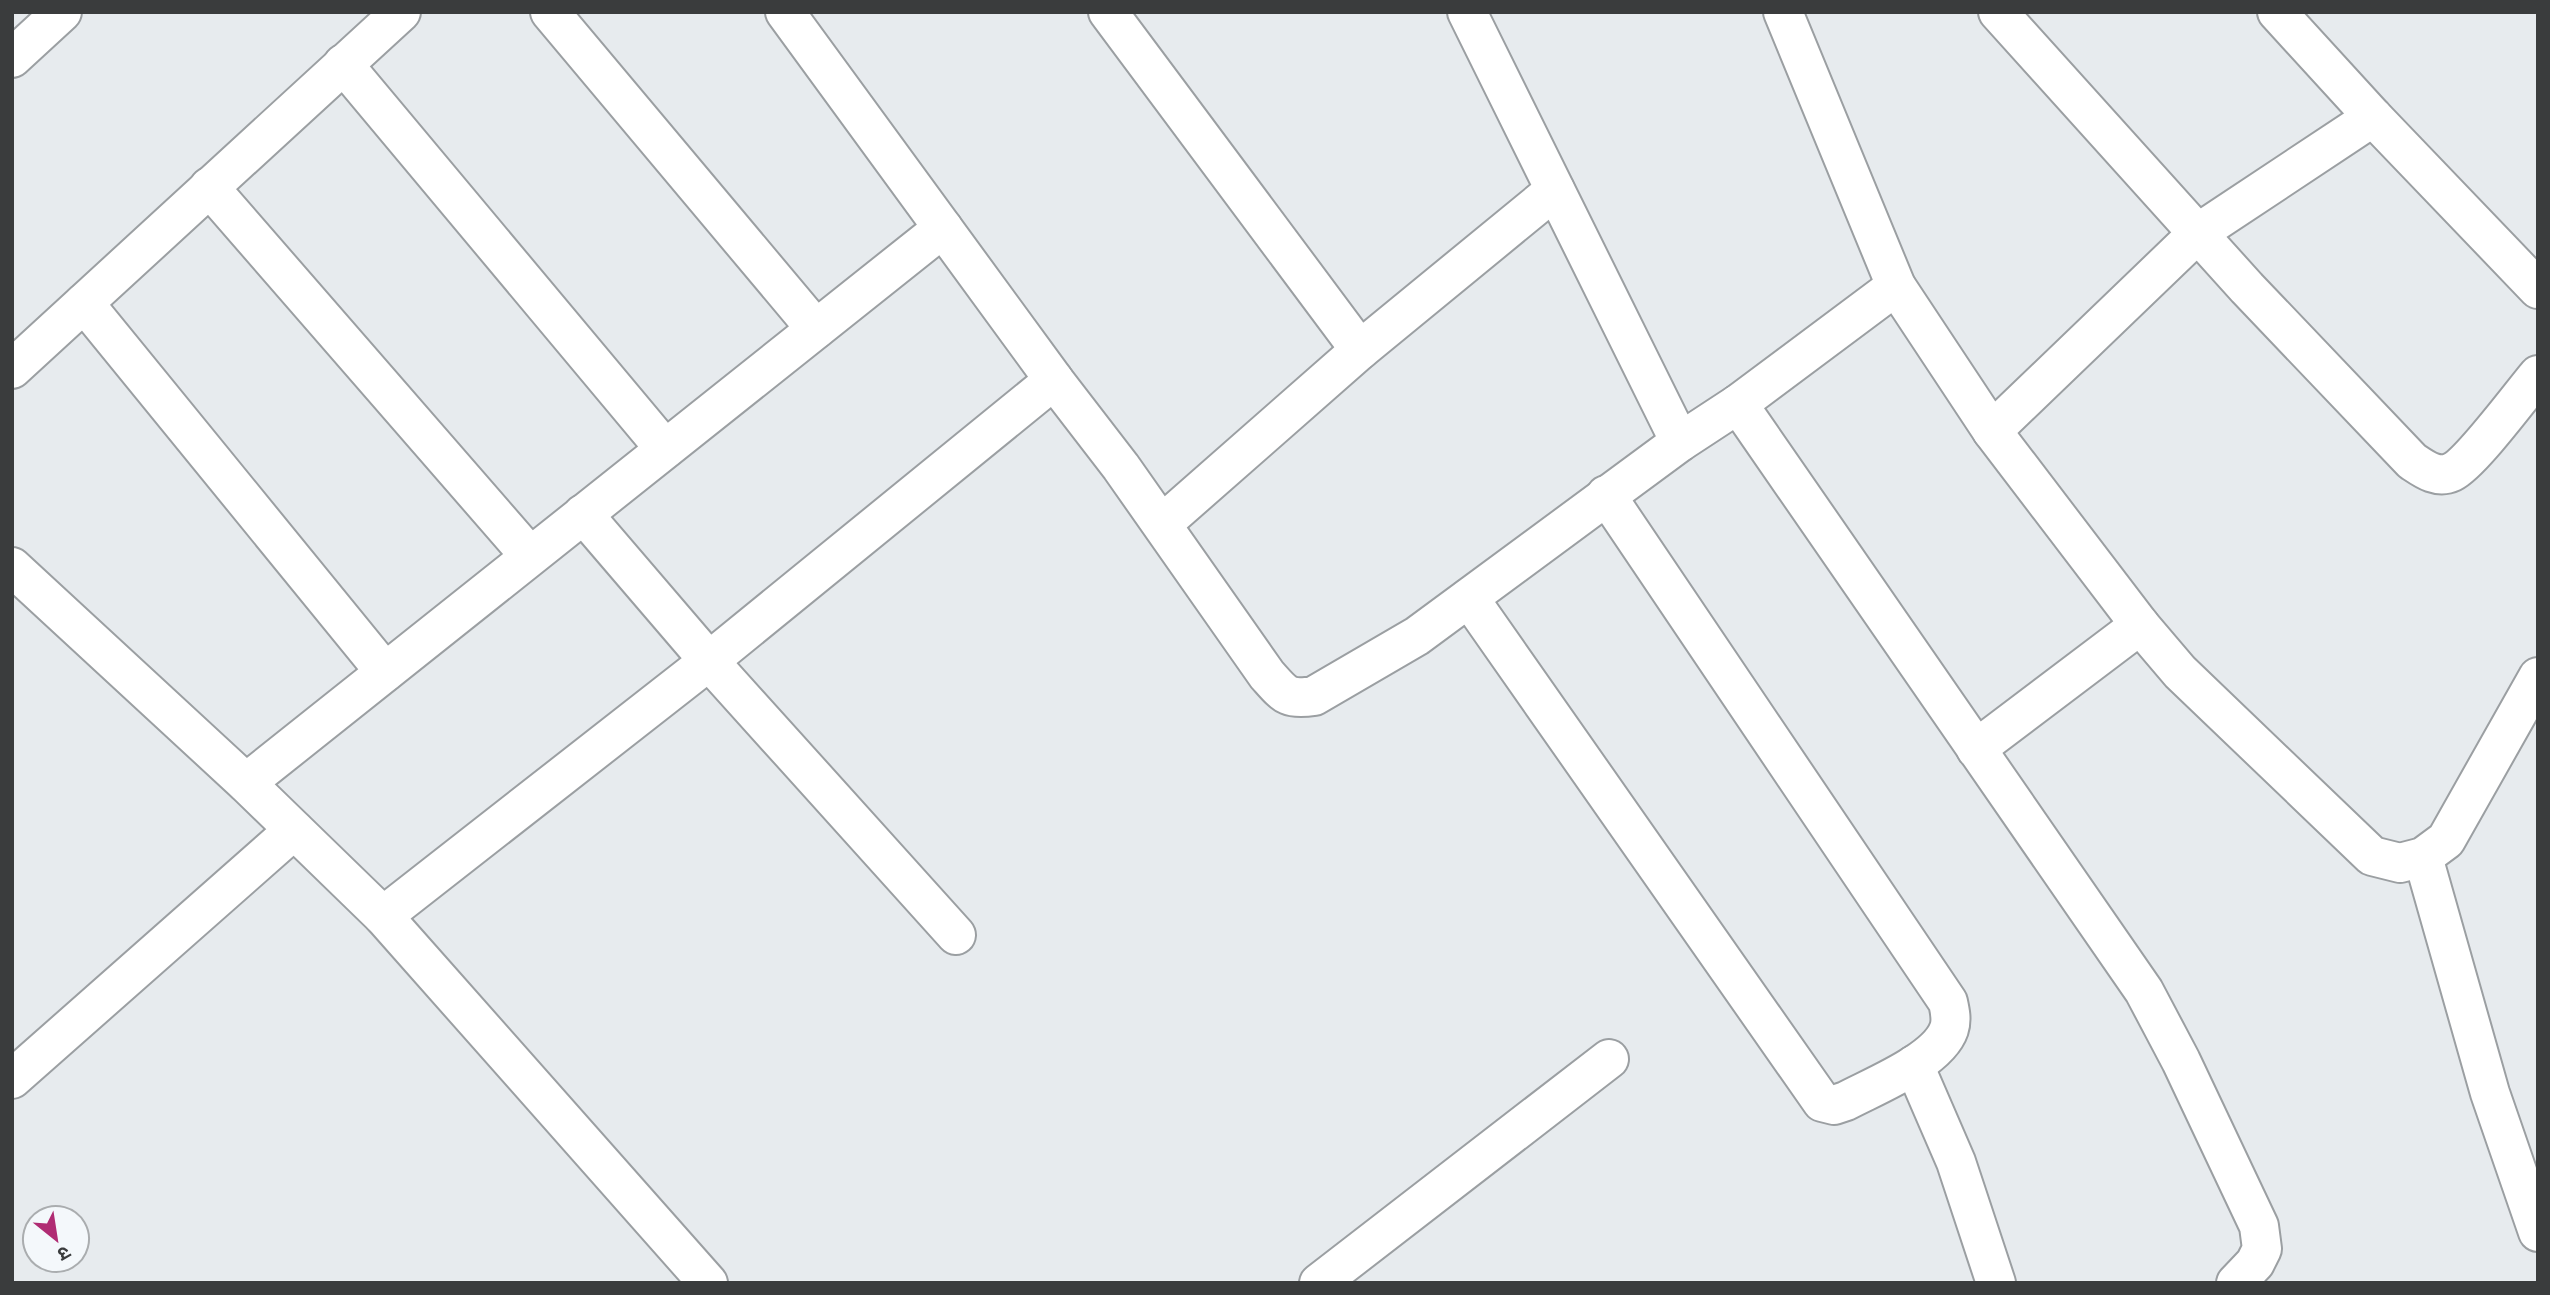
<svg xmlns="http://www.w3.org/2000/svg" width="2550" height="1295" viewBox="0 0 2550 1295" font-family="'Varela Round','Noto Sans Devanagari',sans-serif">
<rect width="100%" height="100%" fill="#e7ebee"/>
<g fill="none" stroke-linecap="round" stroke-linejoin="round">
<defs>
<g id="minor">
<path d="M550,12L816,329"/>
<path d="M785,12L1054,380L1121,467L1267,675C1285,695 1287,700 1314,696L1417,636L1680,442L1738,404L1896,286"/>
<path d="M1108,12L1360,350"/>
<path d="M1467,12L1680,442"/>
<path d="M1783,12L1896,286L1992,431L2140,625L2180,672L2372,856L2400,863L2423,857L2446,840L2538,677"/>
<path d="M1998,12L2247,288L2412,461C2424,469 2437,479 2452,472C2471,463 2521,395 2538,375"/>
<path d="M2277,12L2373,117L2538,289"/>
<path d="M12,58L62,12"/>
<path d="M343,64L665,449"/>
<path d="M209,187L530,556"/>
<path d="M84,303L385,672"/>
<path d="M12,369L401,12"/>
<path d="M1738,404L2144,991L2181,1061L2259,1226L2262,1249L2255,1263L2236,1283"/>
<path d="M1992,431L2198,233L2373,117"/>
<path d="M583,514L709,661L956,935"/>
<path d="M1162,524L1360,350L1555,190"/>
<path d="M12,567L246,783L383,916L708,1283"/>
<path d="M1469,598L1822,1102L1834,1105L1846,1101C1874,1086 1938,1061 1949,1029C1952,1020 1950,1011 1948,1002L1606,495"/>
<path d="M1976,749L2140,625"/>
<path d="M246,783L943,228"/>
<path d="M2423,857L2490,1093L2538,1232"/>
<path d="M383,916L709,661L1054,380"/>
<path d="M1914,1065L1956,1162L1996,1283"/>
<path d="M12,1079L294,830"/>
<path d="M1319,1283L1609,1059"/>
</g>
</defs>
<!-- minor casing -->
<use href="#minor" stroke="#9b9fa2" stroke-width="42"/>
<!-- minor -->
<use href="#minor" stroke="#fff" stroke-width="38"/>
</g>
<!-- border -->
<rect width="2550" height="1295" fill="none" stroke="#3a3c3d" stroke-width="28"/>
<!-- north arrow -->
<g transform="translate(56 1239) rotate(150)"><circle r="33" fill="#f4f8fb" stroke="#aaadaf" stroke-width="2"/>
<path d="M0-5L12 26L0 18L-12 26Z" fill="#b02c73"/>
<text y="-10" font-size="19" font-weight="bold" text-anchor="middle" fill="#3a3c3d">उ</text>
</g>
</svg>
